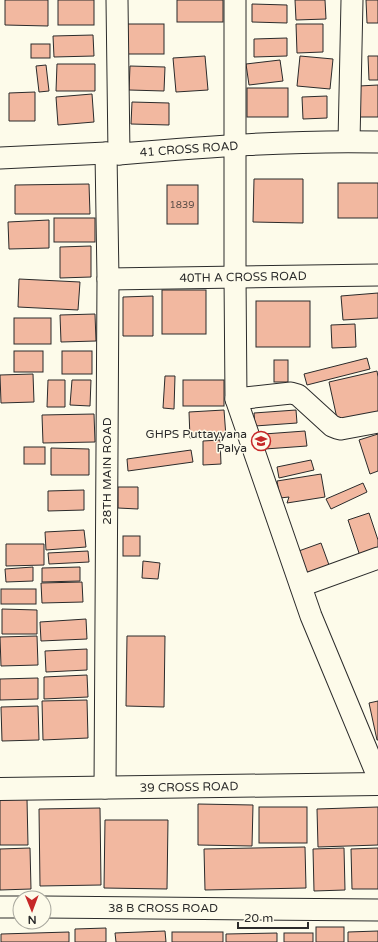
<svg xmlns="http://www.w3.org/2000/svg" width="378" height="942" viewBox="0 0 378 942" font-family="'Varela Round',sans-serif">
<rect width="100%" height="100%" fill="#fdfbea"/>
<!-- building -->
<g fill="#f2b8a0" stroke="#2b2b2b">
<path d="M5,0H48V26L5,25Z"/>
<rect x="58" y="0" width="36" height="25"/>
<rect x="177" y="0" width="46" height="22"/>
<path d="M295,0H325L326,19L296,20Z"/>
<path d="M366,0H378V23H367Z"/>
<path d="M252,4L287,5V23L252,22Z"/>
<rect x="124" y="24" width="40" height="30"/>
<path d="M296,24H323V52L297,53Z"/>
<path d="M93,35L94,56L54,57L53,36Z"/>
<path d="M287,38V56L254,57V39Z"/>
<rect x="31" y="44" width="19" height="14"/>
<path d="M205,56L208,90L176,92L173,58Z"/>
<path d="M300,56L333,59L330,89L297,86Z"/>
<path d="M368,56H378V80H369Z"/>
<path d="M280,60L283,81L249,85L246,64Z"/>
<path d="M57,64H95V91H56Z"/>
<path d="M46,65L49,91L39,92L36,66Z"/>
<path d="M130,66L165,67L164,91L129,90Z"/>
<path d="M378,85V117H360L359,86Z"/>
<rect x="247" y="88" width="41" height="29"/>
<path d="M35,92V121H9V93Z"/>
<path d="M92,94L94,122L58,125L56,97Z"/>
<path d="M327,96V118L303,119L302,97Z"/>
<path d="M132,102L169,103V125L131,124Z"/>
<path d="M254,179H303V223L253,222Z"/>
<rect x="338" y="183" width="40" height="35"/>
<path d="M89,184L90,214H15V185Z"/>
<rect x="167" y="185" width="31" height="39"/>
<rect x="54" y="218" width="41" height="24"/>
<path d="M49,220V248L9,249L8,222Z"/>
<path d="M91,246V277L60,278V247Z"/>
<path d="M19,279L80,282L78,310L18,307Z"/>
<rect x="162" y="290" width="44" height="44"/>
<path d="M378,293V318L343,320L341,296Z"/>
<path d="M153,296V336H123V297Z"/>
<rect x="256" y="301" width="54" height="46"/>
<path d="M95,314L96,341L61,342L60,315Z"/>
<rect x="14" y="318" width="37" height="26"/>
<path d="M355,324L356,347L332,348L331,325Z"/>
<rect x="14" y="351" width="29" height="21"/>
<rect x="62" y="351" width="30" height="23"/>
<path d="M367,358L370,369L307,385L304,374Z"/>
<rect x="274" y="360" width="14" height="22"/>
<path d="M377,371L378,377V414L338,423L329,382Z"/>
<path d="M33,374L34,402L1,403L0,375Z"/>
<path d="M165,376H175L174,409L163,408Z"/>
<path d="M48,380H65V407H47Z"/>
<path d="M72,380H91L90,406L70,405Z"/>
<rect x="183" y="380" width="41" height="26"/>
<path d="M224,410L226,437L190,438L189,412Z"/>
<path d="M296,410L297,423L255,426L254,413Z"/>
<path d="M94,414L95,442L43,443L42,415Z"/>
<path d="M305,431L307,446L265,449L264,434Z"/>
<path d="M378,434V471L370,474L359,440Z"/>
<path d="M220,440L221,464L203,465V441Z"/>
<rect x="24" y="447" width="21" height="17"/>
<path d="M51,448L89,449V475H51Z"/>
<path d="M191,450L193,462L128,471L127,459Z"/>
<path d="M311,460L314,470L279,478L277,467Z"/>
<path d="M321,474L325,497L287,503L289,497L280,498L277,481Z"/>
<path d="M363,483L367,492L331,509L326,499Z"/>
<path d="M118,487H138V509L118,508Z"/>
<path d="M84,490V510L48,511V491Z"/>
<path d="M369,513L378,540V550L360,556L348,520Z"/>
<path d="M84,530L86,547L46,550L45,532Z"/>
<rect x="123" y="536" width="17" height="20"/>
<path d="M321,543L329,565L304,574L296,552Z"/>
<path d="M6,544H44V565L6,566Z"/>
<path d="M88,551L89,562L49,564L48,553Z"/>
<path d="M143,561L160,563L158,579L142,578Z"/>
<path d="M33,567V581L6,582L5,569Z"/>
<path d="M80,567V581L42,582V568Z"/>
<path d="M82,582L83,602L42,603L41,583Z"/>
<rect x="1" y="589" width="35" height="15"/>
<path d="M2,609L37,610V634H2Z"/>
<path d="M86,619L87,639L41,641L40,622Z"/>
<path d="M37,636L38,665L1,666L0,637Z"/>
<path d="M127,636H165L164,707L126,706Z"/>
<path d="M87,649V670L46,672L45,651Z"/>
<path d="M87,675L88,697L44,699V677Z"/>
<path d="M38,678V699L0,700V679Z"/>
<path d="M87,700L88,738L43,740L42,701Z"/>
<path d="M378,701V740H377L369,703Z"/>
<path d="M38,706L39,740L2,741L1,707Z"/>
<path d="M27,799L28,845H0V800Z"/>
<path d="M198,804L253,805L252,846L198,845Z"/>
<rect x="259" y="807" width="48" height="36"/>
<path d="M378,807V845L318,847L317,809Z"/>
<path d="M100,808L101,885L40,886L39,809Z"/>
<path d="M105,820H168L167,889L104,888Z"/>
<path d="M305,847L306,888L205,890L204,849Z"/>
<path d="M30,848L31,889L0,890V849Z"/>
<path d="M344,848L345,890L314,891L313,849Z"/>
<path d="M378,848V889H352L351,849Z"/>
<rect x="316" y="927" width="28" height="15"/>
<path d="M106,928V942H75V929Z"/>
<path d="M165,931L166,942H116L115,933Z"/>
<path d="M378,931V942H348V932Z"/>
<path d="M69,932V942H1V934Z"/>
<rect x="172" y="932" width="51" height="10"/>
<path d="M277,933V942H226V934Z"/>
<rect x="284" y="933" width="29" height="9"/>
</g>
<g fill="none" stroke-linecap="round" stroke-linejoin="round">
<defs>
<g id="minor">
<path d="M117,0L119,154"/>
<path d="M235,0V276L236,399L311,616L378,777"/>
<path d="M349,141L352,0"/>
<path d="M0,158L106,153L119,154C205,147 292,140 378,142"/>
<path d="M108,279L378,275"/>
<path d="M236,399L291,393L298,395L332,426L337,428L341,429L378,422"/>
<path d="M301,586L378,558"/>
<path d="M105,788L108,279L106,153"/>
<path d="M0,907H20"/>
<path d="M44,907L378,910"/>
</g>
<path id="tertiary" d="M0,789L378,784"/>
</defs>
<!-- minor casing -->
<use href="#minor" stroke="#2b2b2b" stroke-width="23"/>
<!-- tertiary casing -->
<use href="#tertiary" stroke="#2b2b2b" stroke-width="24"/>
<!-- minor -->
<use href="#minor" stroke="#fdfbea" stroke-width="21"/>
<!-- tertiary -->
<use href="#tertiary" stroke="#fdfbea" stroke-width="22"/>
</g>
<!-- icons -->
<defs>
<symbol id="school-ring" viewBox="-11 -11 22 22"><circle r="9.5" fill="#fdfbea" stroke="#c62828" stroke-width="1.5"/><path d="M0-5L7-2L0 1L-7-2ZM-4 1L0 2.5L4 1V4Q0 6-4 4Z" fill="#c62828"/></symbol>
</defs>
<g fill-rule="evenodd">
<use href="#school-ring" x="250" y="430" width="22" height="22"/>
</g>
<g text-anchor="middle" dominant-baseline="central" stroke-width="3" stroke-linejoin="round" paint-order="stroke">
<!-- number labels -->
<g font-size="10" fill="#5d4e48">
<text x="182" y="205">1839</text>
</g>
<!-- street labels -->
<g font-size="12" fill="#2b2b2b" stroke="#fdfbea">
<text transform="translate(189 149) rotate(-4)">41 CROSS ROAD</text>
<text transform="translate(243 277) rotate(-1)">40TH A CROSS ROAD</text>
<text transform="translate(107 471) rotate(-90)">28TH MAIN ROAD</text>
<text transform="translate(189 787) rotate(-1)">39 CROSS ROAD</text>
<text x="163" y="908">38 B CROSS ROAD</text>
</g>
<!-- poi labels -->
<g font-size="12" fill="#2b2b2b" stroke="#fdfbea" text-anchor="end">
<text x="247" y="434">GHPS Puttayyana<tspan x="247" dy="14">Palya</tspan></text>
</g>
</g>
<!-- north arrow -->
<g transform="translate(32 910) rotate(179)"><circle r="19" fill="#fdfbea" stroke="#a9a89e"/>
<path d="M0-3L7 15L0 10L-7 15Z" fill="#c62828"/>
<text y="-6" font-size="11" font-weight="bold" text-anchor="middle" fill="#2b2b2b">N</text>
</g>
<!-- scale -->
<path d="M238 922v6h70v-6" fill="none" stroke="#2b2b2b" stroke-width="2"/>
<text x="244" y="922" font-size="12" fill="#2b2b2b" stroke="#fdfbea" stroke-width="3" paint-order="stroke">20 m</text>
</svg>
